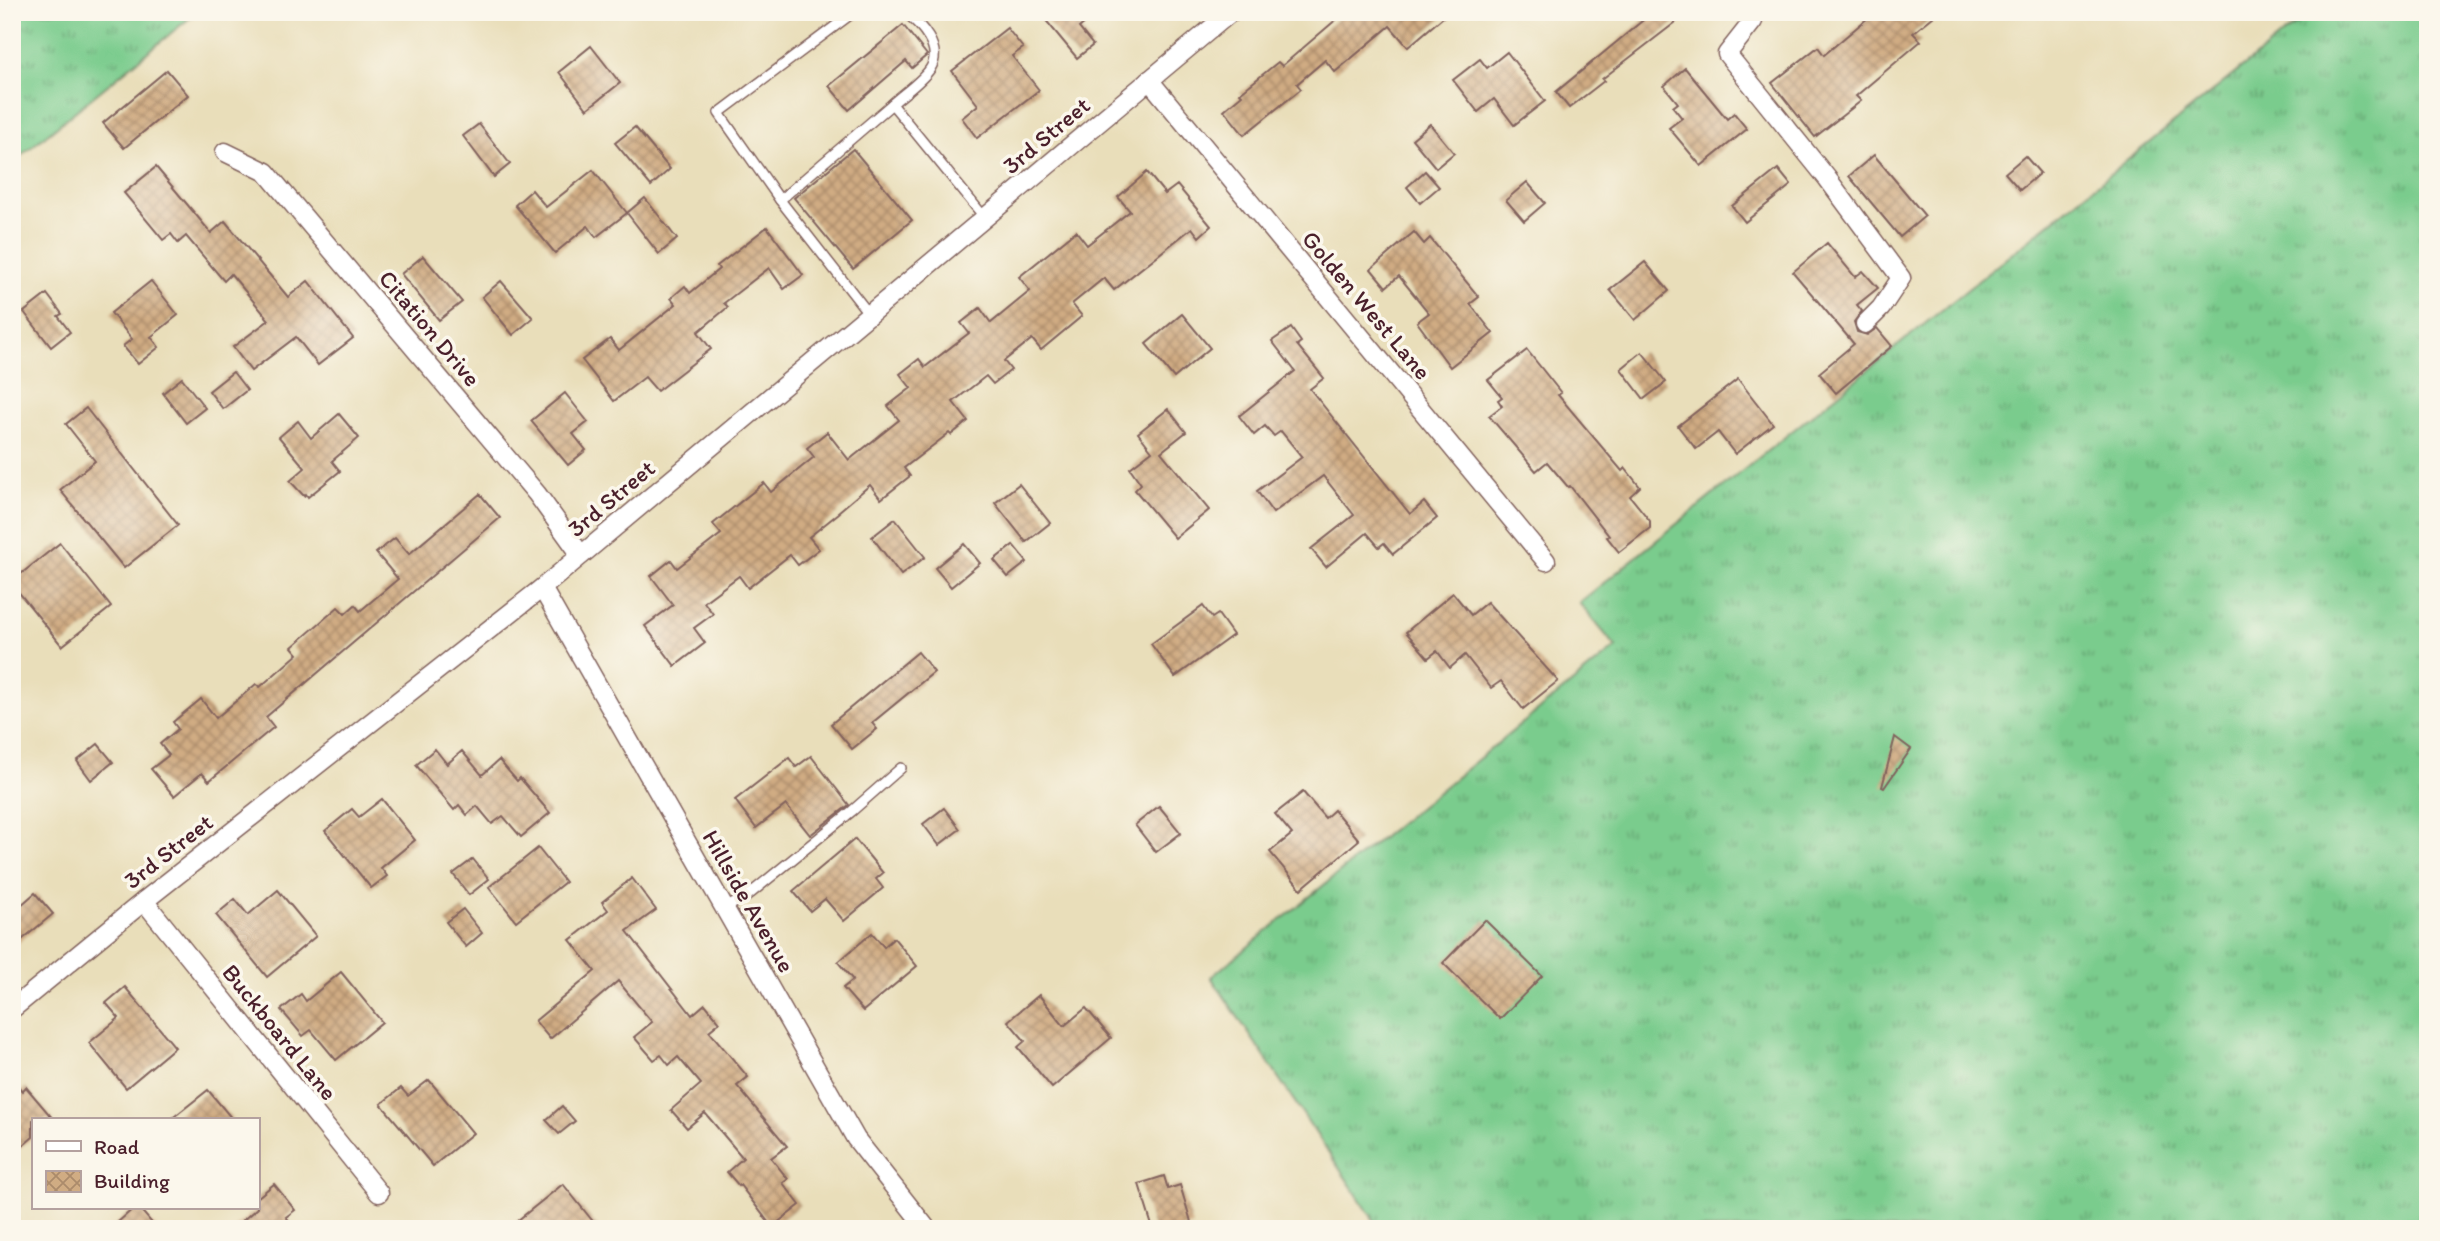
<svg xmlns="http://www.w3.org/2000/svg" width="2440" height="1241" viewBox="0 0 2440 1241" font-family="Itim,sans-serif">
<defs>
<pattern id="grass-tufts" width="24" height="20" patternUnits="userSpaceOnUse" patternTransform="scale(1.75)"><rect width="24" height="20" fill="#7acc8d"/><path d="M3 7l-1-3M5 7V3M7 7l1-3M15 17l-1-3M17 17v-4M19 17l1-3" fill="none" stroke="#66a573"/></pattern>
<pattern id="building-cross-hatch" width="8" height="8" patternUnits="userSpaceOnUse" patternTransform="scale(1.75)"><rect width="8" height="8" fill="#d0ac83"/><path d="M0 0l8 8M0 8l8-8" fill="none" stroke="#ab8b6b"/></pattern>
</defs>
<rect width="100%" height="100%" fill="#fbf7ec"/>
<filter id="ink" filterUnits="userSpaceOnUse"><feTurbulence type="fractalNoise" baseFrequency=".0143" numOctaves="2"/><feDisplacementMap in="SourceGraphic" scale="14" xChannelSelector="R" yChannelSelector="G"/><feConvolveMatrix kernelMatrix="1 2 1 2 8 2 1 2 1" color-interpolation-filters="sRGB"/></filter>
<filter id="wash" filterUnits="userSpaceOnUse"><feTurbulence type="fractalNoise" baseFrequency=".00686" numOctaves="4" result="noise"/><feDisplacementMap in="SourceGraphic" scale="28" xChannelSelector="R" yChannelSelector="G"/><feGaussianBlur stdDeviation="1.57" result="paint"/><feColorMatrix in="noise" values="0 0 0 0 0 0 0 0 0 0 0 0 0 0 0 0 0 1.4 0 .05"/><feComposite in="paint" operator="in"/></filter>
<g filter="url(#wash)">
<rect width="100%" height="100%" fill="#e9deba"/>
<!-- grass -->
<g fill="url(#grass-tufts)" stroke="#62765c" stroke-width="2">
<path d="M12,12H197L12,163Z"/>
<path d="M2311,12H2428V1229H1380L1211,977L1616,647L1579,603Z"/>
</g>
<g id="blocks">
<!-- building -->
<g fill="url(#building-cross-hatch)">
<path d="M1039,12H1098L1079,28L1093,45L1077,58Z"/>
<path d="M1345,12H1449L1408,47L1390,26L1335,72L1325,60L1297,84L1301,89L1244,135L1224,110L1242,95L1240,93L1278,62L1282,66Z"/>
<path d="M1653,12H1689L1602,79L1604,81L1569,108L1556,92Z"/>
<path d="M1875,12H1939L1913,33L1921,41L1856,96L1861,101L1815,137L1772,83L1818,47L1824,55Z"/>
<path d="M903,25L927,55L912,68L906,61L849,110L829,86Z"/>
<path d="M1007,28L1023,48L1012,56L1039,90L977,138L962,118L978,105L952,71Z"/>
<path d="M591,46L620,83L587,109L559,72Z"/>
<path d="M1507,52L1545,101L1514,125L1494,99L1478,112L1453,80L1480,59L1487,68Z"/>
<path d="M1685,68L1727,119L1734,113L1747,129L1701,166L1669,128L1682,118L1673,107L1678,103L1664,86Z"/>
<path d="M167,70L188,95L124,148L103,123Z"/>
<path d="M479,124L510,164L494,177L463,136Z"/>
<path d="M1430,124L1454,153L1436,168L1412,139Z"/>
<path d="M635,127L670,169L651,186L615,143Z"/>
<path d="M853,149L912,220L853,269L794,198Z"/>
<path d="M1874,155L1925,216L1900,237L1849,176Z"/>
<path d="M2025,156L2040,173L2020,190L2005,173Z"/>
<path d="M156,167L211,233L225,221L288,297L308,281L353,338L318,365L296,337L251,371L233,347L269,320L231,274L224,281L186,236L178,243L171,234L163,240L124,193Z"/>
<path d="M1778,169L1791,185L1745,222L1732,206Z"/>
<path d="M593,170L627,213L596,237L588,226L555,253L515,205L532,190L546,207Z"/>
<path d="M1425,171L1439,187L1420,203L1407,187Z"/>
<path d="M1147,172L1165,194L1177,185L1211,226L1199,237L1192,228L1114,290L1104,278L1072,304L1082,316L1041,350L1032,339L1004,361L1011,370L993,384L986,376L953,402L968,421L951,435L949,433L904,468L910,476L881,499L870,485L838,512L839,513L809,537L819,549L798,565L790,555L748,588L739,576L704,602L713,614L694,628L705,643L675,666L645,626L673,605L651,576L671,560L677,568L721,534L713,524L764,483L771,492L814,457L807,448L827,432L849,460L899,420L888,406L911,388L900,374L919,359L925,367L969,333L961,323L980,308L991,323L1030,291L1019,277L1076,231L1087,245L1130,211L1118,197Z"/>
<path d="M1527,182L1545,203L1524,221L1506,200Z"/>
<path d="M645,198L677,239L659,254L627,213Z"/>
<path d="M767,227L803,275L784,289L769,268L724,303L728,307L698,332L711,349L657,391L645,377L614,401L582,360L610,339L619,350L676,304L671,298L685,286L690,293L719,269L717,266Z"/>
<path d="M1414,232L1424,244L1430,238L1479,297L1470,304L1493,333L1450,367L1417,322L1429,313L1399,276L1386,287L1371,269Z"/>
<path d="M1827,243L1855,277L1863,271L1878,288L1857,305L1862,311L1854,322L1857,332L1867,335L1877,328L1892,346L1836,393L1819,373L1854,344L1793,272Z"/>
<path d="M423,256L462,302L439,320L401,274Z"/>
<path d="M1645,262L1669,291L1635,320L1610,290Z"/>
<path d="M151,281L178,315L151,337L159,347L138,364L123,346L132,339L111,313Z"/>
<path d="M501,281L533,318L513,335L482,297Z"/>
<path d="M47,294L62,314L58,316L70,332L51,347L24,312Z"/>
<path d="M1182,314L1210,348L1174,378L1146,344Z"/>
<path d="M1291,328L1301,342L1297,345L1324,378L1310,389L1410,514L1424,502L1437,518L1393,554L1384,543L1379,547L1367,533L1326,567L1311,549L1354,515L1323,476L1273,513L1257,491L1302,457L1281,431L1274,436L1265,426L1254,435L1239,416L1295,371L1272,341Z"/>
<path d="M1527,350L1561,393L1558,395L1622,471L1625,468L1640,487L1630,496L1650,521V528L1619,552L1607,537L1609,536L1570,486L1568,487L1547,462L1536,471L1489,416L1502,406L1498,400L1502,397L1488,380Z"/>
<path d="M1642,352L1666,382L1644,399L1621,369Z"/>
<path d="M233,372L247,390L223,409L209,391Z"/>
<path d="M182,378L205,408L186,423L163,393Z"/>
<path d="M1738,379L1773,424L1735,454L1718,432L1696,449L1678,426Z"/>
<path d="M565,393L588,422L573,434L586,450L568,465L531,421Z"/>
<path d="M86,408L178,525L124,568L60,490L95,461L66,424Z"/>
<path d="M1168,409L1186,432L1161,452L1209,510L1175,538L1135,490L1141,484L1130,468L1152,451L1138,433Z"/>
<path d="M339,414L359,438L332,461L340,471L308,497L306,494L304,496L290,481L305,468L279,437L298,421L311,438Z"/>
<path d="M1019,484L1050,523L1026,542L995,503Z"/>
<path d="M480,494L500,518L266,717L274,727L209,781L202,773L174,796L151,769L169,755L160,744L178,729L173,722L201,699L216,718L256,684L260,687L298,654L292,647L338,607L345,614L355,605L360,611L398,579L376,553L395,538L409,554Z"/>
<path d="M895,519L925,557L901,575L872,537Z"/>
<path d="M60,543L111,607L62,646L12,584V581Z"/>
<path d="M964,544L980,563L951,587L935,568Z"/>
<path d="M1013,545L1027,562L1008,577L994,560Z"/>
<path d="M1453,593L1471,615L1487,602L1558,681L1523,709L1501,681L1491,688L1465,655L1450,668L1437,651L1428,658L1406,632Z"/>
<path d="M1203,606L1212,618L1218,614L1233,635L1175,677L1151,644Z"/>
<path d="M918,652L934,672L872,723L877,729L852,749L831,724Z"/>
<path d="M1895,737L1911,749L1884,788L1882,787Z"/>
<path d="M98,744L113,762L91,780L77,761Z"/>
<path d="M435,749L447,764L462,751L482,775L499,760L517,781L520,778L550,813L521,837L503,816L492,824L477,806L467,815L459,805L454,810L416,765Z"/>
<path d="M811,756L849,805L810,835L786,805L756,828L735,800L789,758L796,767Z"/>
<path d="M1303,792L1325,818L1334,810L1359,840L1301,889L1270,852L1292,834L1275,814Z"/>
<path d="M382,799L415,840L381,868L387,876L371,888L325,831L352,809L359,817Z"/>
<path d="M1159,806L1181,833L1156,852L1135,825Z"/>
<path d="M944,808L960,829L939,845L923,824Z"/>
<path d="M855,839L883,873L876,879L883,888L844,921L825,899L810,911L793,891Z"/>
<path d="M538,848L565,882L516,921L489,887Z"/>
<path d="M473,859L489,879L469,895L453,874Z"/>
<path d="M632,878L656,910L627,931L692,1015L705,1004L720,1022L709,1031L748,1077L737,1086L787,1146L771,1158L788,1179L783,1183L800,1205L772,1227L740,1185L739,1186L727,1172L743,1158L705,1113L687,1128L671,1110L701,1084L678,1057L669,1065L661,1055L654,1060L634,1037L652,1022L618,981L550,1039L535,1021L595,971L570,940L608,910L602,902Z"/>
<path d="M278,890L316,936L267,977L216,915L235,899L248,915Z"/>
<path d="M35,893L53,914L12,948V913Z"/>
<path d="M463,909L482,933L466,947L446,922Z"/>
<path d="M1485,920L1542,976L1500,1019L1443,963Z"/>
<path d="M872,933L884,947L894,938L917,966L863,1011L843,988L853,980L838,962Z"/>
<path d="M341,972L382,1022L336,1060L311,1030L303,1036L281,1010L301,994L306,1001Z"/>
<path d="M125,987L175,1047L126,1088L89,1043L119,1018L106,1003Z"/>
<path d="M1039,995L1064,1026L1086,1008L1111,1038L1052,1088L1018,1047L1025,1041L1008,1021Z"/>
<path d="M12,1079L22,1091L26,1087L54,1120H33V1137L12,1155Z"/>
<path d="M429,1080L473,1133L433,1166L381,1104L401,1088L408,1096Z"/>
<path d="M208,1090L233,1120H170Z"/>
<path d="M562,1106L575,1121L559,1134L546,1120Z"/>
<path d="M1164,1176L1168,1189L1180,1185L1192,1225L1179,1229H1153L1139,1184Z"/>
<path d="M274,1184L295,1210L286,1217L296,1229H233L257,1208V1198Z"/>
<path d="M563,1184L599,1229H507Z"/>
<path d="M134,1208H139L157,1229H110Z"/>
</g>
</g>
</g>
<g filter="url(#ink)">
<use href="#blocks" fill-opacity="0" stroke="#82625d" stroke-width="2"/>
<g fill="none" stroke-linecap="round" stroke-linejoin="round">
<defs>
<g id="service">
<path d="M892,104C904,93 921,82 930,69C944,48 920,24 905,12"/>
<path d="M780,200L719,113L854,12"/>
<path d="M869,314L780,200L892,104L985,218"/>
<path d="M725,908L746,897L852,811L901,768"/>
</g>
<g id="minor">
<path d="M1753,21L1727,54L1827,178L1901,278L1881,308L1865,324"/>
<path d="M1149,80L1546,561"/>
<path d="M225,152L266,172L537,494L581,555"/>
<path d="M542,588L856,1139L927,1229"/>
<path d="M144,901L379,1193"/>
<path d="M12,1009L144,901L542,588L1231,12"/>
</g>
</defs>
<!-- service casing -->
<use href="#service" stroke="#82625d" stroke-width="12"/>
<!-- minor casing -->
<use href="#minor" stroke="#82625d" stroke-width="21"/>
<!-- service -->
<use href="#service" stroke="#fff" stroke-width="9"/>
<!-- minor -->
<use href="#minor" stroke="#fff" stroke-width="18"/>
</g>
</g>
<g text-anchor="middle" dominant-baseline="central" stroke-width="7" stroke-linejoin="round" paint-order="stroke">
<!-- street labels -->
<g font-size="24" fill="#4a1f2b" stroke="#fbf7ec">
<text transform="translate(1046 135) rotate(-40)">3rd Street</text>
<text transform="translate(1367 305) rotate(50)">Golden West Lane</text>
<text transform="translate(430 328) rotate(50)">Citation Drive</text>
<text transform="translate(611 498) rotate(-40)">3rd Street</text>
<text transform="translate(168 851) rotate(-38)">3rd Street</text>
<text transform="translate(749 901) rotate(60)">Hillside Avenue</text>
<text transform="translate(280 1032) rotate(51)">Buckboard Lane</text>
</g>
</g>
<!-- margin -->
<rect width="2440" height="1241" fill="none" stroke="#fbf7ec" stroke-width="42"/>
<!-- legend -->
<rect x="32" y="1118" width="228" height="91" fill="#fbf7ec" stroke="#b4a19f" stroke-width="2"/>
<rect x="46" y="1141" width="35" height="10" fill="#ffffff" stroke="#b4a19f" stroke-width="2"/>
<text x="94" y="1154" font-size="21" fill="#4a1f2b">Road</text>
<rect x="46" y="1171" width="35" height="21" fill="url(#building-cross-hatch)" stroke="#b4a19f" stroke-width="2"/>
<text x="94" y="1188" font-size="21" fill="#4a1f2b">Building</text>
</svg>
